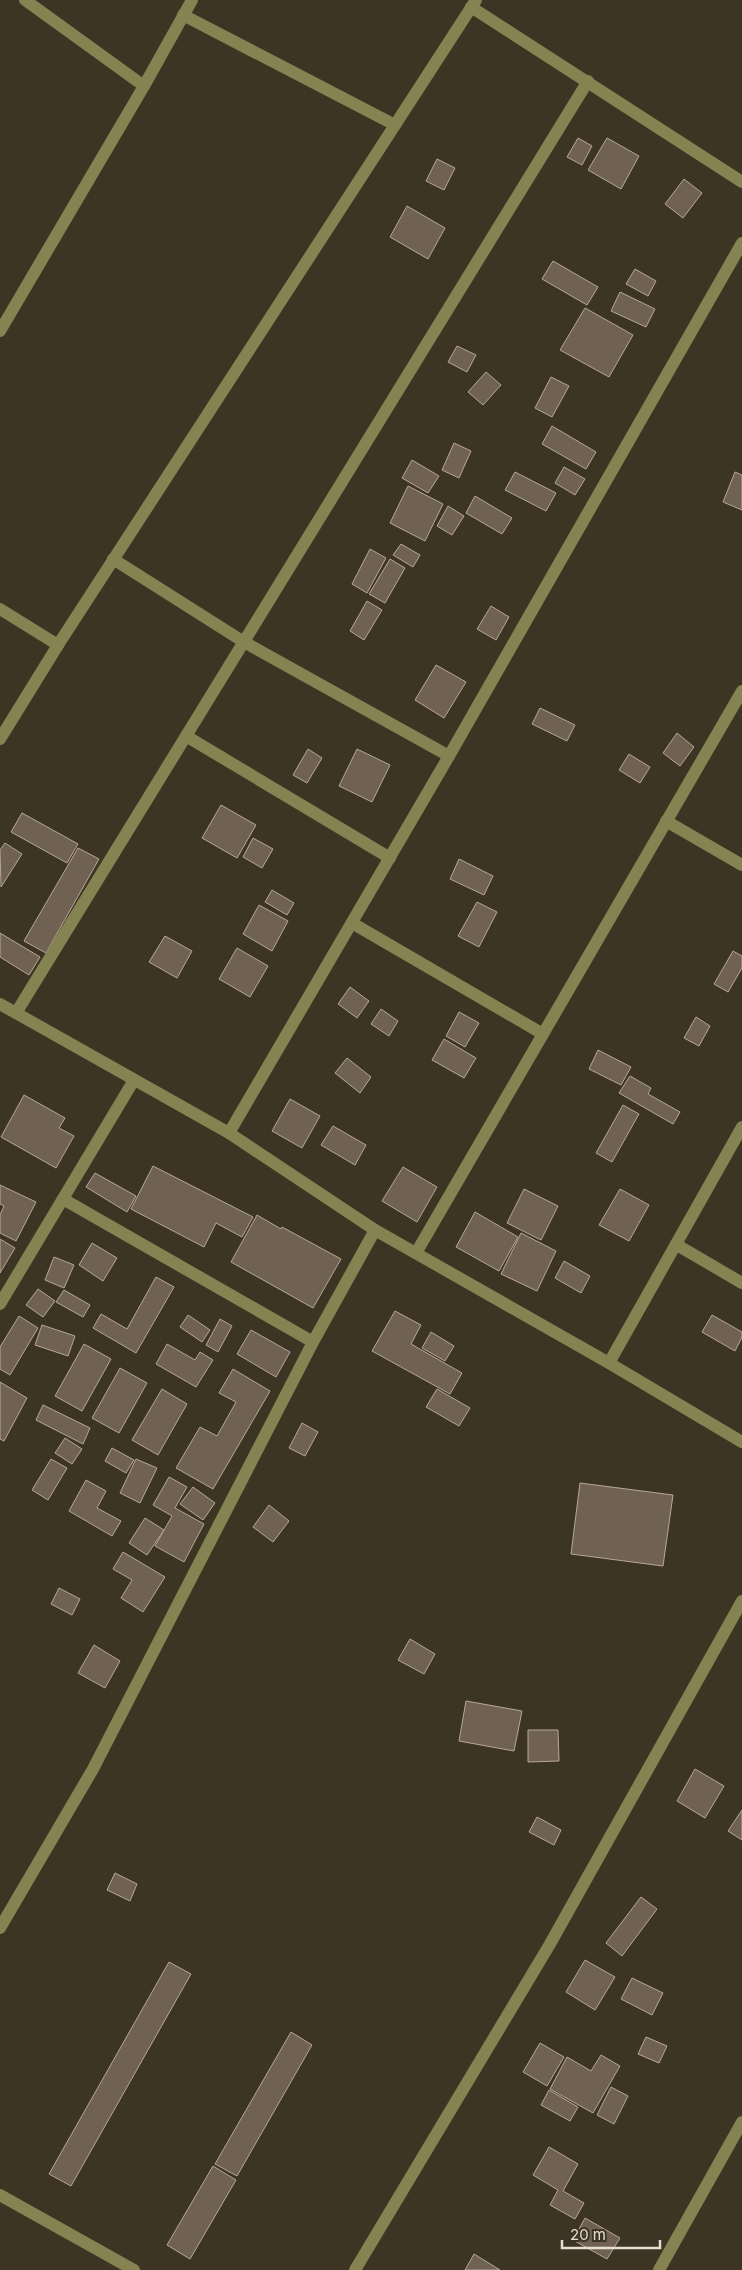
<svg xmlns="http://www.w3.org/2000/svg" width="742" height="2270" viewBox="0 0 742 2270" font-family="Inter,sans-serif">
<rect width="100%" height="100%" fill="#3d3524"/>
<!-- building -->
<g fill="#706252" stroke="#b8a796">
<path d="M578,138L592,146L582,165L567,157Z"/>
<path d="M607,138L639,156L621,189L588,170Z"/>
<path d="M437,159L455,168L444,190L426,181Z"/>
<path d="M684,179L702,193L683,218L665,204Z"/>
<path d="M407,206L445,228L428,259L390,237Z"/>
<path d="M553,261L598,287L587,305L542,279Z"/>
<path d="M635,269L656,281L648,296L626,284Z"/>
<path d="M620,292L655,309L646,327L611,311Z"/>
<path d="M585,308L633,335L609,377L560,350Z"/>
<path d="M457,346L476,355L467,372L448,362Z"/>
<path d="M486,372L501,385L483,405L468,392Z"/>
<path d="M551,377L569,386L552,417L535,408Z"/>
<path d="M552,426L596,452L586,469L542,444Z"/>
<path d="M454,443L471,451L459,478L442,470Z"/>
<path d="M412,460L439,476L428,493L402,478Z"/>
<path d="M564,467L585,479L575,495L555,483Z"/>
<path d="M515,472L556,493L546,511L505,490Z"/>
<path d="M735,472L742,475V510L723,502Z"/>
<path d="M408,486L443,504L425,541L390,523Z"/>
<path d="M475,496L512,518L502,534L466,513Z"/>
<path d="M448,506L464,516L452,535L437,526Z"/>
<path d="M401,544L420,555L413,567L393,555Z"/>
<path d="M370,549L386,558L367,593L352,584Z"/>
<path d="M390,559L405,568L385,603L369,594Z"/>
<path d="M367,601L382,610L364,640L350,631Z"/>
<path d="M491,606L509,617L496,640L477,629Z"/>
<path d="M436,665L466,682L444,718L415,700Z"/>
<path d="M540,708L575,725L567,741L532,724Z"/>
<path d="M677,733L694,747L680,766L663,753Z"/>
<path d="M308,749L322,758L307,783L293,775Z"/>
<path d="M357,749L390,765L372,802L339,786Z"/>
<path d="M629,754L650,767L640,783L619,770Z"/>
<path d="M221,805L256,825L237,858L202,838Z"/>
<path d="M22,813L78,844L67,863L11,832Z"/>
<path d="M253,838L273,849L262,868L243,857Z"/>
<path d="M5,843L22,854L1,887L0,850Z"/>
<path d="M78,848L99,859L46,953L24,941Z"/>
<path d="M459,859L493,876L484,895L450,879Z"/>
<path d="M272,890L294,903L287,915L265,902Z"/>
<path d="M477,902L497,912L479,947L458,936Z"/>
<path d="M259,905L288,921L272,951L243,934Z"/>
<path d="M0,933L40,957L29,975L0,957Z"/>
<path d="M165,936L192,951L177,978L149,962Z"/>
<path d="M237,948L268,966L250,997L219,979Z"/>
<path d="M733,951L742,956V968L728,992L714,984Z"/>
<path d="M350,987L369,1001L357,1018L338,1004Z"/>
<path d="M381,1009L398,1021L389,1036L371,1024Z"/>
<path d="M459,1012L479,1023L465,1047L446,1036Z"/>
<path d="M696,1017L710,1026L699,1046L684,1038Z"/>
<path d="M444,1039L476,1058L464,1078L432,1060Z"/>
<path d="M598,1050L631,1067L621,1085L589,1069Z"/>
<path d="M347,1058L371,1077L360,1093L335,1073Z"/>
<path d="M630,1076L651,1088L648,1094L680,1112L673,1124L619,1093Z"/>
<path d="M24,1095L65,1118L59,1128L74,1136L56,1168L1,1137Z"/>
<path d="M290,1099L320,1116L302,1148L272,1131Z"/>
<path d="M623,1105L639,1114L612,1162L596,1153Z"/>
<path d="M333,1126L366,1145L355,1165L321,1145Z"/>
<path d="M153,1166L253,1217L242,1237L216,1223L204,1247L131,1209Z"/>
<path d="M403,1167L437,1187L417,1222L382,1201Z"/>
<path d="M95,1173L136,1196L127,1212L86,1187Z"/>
<path d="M0,1185L36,1202L16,1241L0,1233V1215L4,1206L0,1204Z"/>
<path d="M524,1189L558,1206L541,1240L507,1223Z"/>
<path d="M620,1189L649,1205L629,1241L599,1225Z"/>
<path d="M475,1212L518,1237L499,1271L456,1247Z"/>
<path d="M257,1215L281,1229L282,1227L341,1259L313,1308L231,1262Z"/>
<path d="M521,1233L556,1251L537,1291L501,1274Z"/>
<path d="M0,1239L15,1248L0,1273Z"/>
<path d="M92,1243L117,1258L103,1281L79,1265Z"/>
<path d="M54,1257L74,1265L64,1288L45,1280Z"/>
<path d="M564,1261L590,1276L581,1293L555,1278Z"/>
<path d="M156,1277L174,1287L136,1353L93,1328L101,1314L127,1329Z"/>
<path d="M38,1289L55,1301L43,1317L26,1305Z"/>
<path d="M64,1290L90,1305L83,1317L56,1302Z"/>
<path d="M395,1311L421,1325L411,1344L462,1373L450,1394L372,1351Z"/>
<path d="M188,1315L210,1330L202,1342L180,1327Z"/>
<path d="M712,1315L742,1332V1337L735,1351L702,1332Z"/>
<path d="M19,1316L38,1328L10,1375L0,1369V1347Z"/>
<path d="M220,1319L232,1326L218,1352L206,1345Z"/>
<path d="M42,1325L75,1336L68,1356L35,1345Z"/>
<path d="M251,1330L290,1352L276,1377L237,1354Z"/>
<path d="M431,1332L454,1346L445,1361L422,1348Z"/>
<path d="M84,1344L111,1359L82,1411L55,1396Z"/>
<path d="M167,1344L195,1360L200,1352L213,1360L196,1387L156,1364Z"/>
<path d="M120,1368L147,1383L119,1433L92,1418Z"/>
<path d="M233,1369L270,1391L213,1489L176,1468L200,1427L217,1436L236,1402L219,1393Z"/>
<path d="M0,1382L27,1398L4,1441L0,1439Z"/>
<path d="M162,1389L187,1404L158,1455L132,1440Z"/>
<path d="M437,1389L470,1408L459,1426L426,1407Z"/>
<path d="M43,1405L90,1428L83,1444L36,1420Z"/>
<path d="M302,1423L318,1432L305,1456L289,1448Z"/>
<path d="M65,1438L82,1449L72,1464L55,1453Z"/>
<path d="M112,1448L134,1460L126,1473L105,1461Z"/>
<path d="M51,1459L67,1468L48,1500L32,1490Z"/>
<path d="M136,1459L157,1468L140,1503L120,1493Z"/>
<path d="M169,1477L187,1487L175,1508L204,1524L184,1562L155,1546L172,1516L153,1505Z"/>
<path d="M86,1480L106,1491L97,1508L121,1521L112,1536L69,1511Z"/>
<path d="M580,1483L673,1495L663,1566L571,1554Z"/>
<path d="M193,1487L215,1503L203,1520L180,1504Z"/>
<path d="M269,1505L289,1521L273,1542L253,1527Z"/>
<path d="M145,1518L164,1530L147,1555L129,1543Z"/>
<path d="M123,1552L165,1577L143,1612L121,1598L132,1580L113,1569Z"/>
<path d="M59,1588L80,1599L72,1615L51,1604Z"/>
<path d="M410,1639L435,1654L424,1674L398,1660Z"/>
<path d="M94,1645L120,1661L105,1688L78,1673Z"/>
<path d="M466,1701L522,1711L514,1751L459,1741Z"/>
<path d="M528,1730H558L559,1761L528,1762Z"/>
<path d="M695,1769L724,1786L705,1818L677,1801Z"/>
<path d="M742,1810V1840L728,1831Z"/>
<path d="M537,1817L561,1830L554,1845L529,1832Z"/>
<path d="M115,1873L137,1884L130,1901L107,1890Z"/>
<path d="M641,1897L657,1909L622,1956L606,1943Z"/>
<path d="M585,1960L615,1977L595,2010L566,1992Z"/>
<path d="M169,1962L191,1974L71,2186L49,2174Z"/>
<path d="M632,1978L663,1993L652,2015L621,1999Z"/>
<path d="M291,2032L312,2045L237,2176L215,2164Z"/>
<path d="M646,2037L667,2046L659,2063L638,2054Z"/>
<path d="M540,2043L564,2057L547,2086L523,2072Z"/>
<path d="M601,2055L620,2066L593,2113L550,2089L567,2057L591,2071Z"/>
<path d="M611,2087L628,2096L614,2124L597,2115Z"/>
<path d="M549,2090L578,2107L570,2121L541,2105Z"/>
<path d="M549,2147L578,2164L563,2191L584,2203L575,2219L550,2205L558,2190L533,2175Z"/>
<path d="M213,2166L236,2180L190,2259L167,2245Z"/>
<path d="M585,2218L620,2238L607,2259L573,2240Z"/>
<path d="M474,2254L500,2270H465Z"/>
</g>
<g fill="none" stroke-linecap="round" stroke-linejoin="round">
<!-- minor -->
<g stroke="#858351" stroke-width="12">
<path d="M25,0L144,86"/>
<path d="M471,7L742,182"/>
<path d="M183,15L395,125"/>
<path d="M0,331L144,86L192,0"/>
<path d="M113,559L244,642L449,756"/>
<path d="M0,609L58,645"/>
<path d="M186,736L390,858"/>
<path d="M0,739L58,645L476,0"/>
<path d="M666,821L742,865"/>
<path d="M352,923L543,1034"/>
<path d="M0,1004L229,1133L375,1230L609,1363L742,1442"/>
<path d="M16,1013L588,81"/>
<path d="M229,1133L449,756L742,243"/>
<path d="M63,1199L313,1342"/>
<path d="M677,1245L742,1283"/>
<path d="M416,1253L742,691"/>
<path d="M0,1304L134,1080"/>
<path d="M609,1363L742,1127"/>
<path d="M0,1928L93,1769L313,1342L375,1230"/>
<path d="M0,2195L134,2270"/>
<path d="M355,2270L550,1944L742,1601"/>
<path d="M659,2270L742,2122"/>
</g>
</g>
<!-- scale -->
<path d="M562 2240v8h98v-8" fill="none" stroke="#e4dfd4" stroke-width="2.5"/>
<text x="570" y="2240" font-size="15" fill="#e4dfd4" stroke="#3d3524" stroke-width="4" paint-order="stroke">20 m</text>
</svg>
